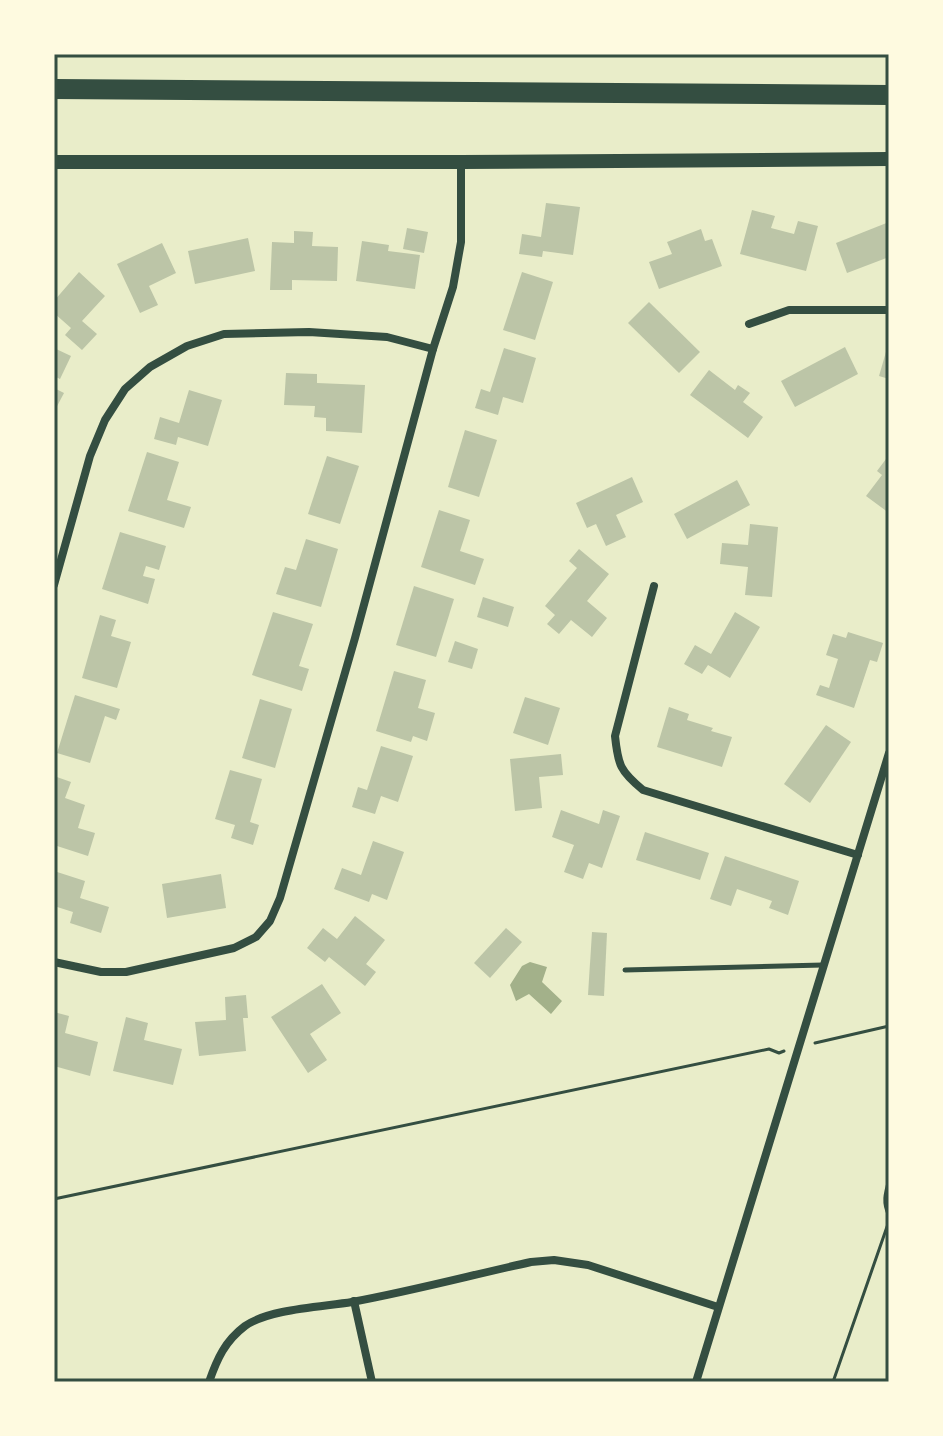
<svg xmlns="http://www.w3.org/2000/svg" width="943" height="1436" viewBox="0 0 943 1436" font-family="Barlow,sans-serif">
<rect width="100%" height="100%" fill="#e9edc9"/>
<!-- water -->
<path fill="#a3b18a" d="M530,962L547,967L542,982L562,1001L551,1014L529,994L516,1001L510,985L522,966Z"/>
<!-- building -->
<g fill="#bcc5a7">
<path d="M546,203L580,207L573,255L543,251L542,257L519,254L522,234L541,237Z"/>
<path d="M752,210L775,216L771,228L794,234L798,221L818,226L806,271L740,254Z"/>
<path d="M889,222V257L847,273L836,243Z"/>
<path d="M407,228L428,232L424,253L403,249Z"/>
<path d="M701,229L705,241L712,239L722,266L659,289L649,262L672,254L667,242Z"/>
<path d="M294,231L313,232L312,246L338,247L337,281L292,280V290H270L272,242L294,243Z"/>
<path d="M248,238L255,271L195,284L188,251Z"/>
<path d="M362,241L389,245L388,251L420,255L415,289L356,281Z"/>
<path d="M162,243L176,273L149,286L158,305L140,313L117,264Z"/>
<path d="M79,272L105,296L82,321L97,334L82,350L65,335L71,328L54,313V301Z"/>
<path d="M522,272L553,282L535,340L503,330Z"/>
<path d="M649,302L700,352L679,373L628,323Z"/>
<path d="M888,345H889V379L879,376Z"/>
<path d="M845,347L858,374L795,407L781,381Z"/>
<path d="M54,348L71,356L60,379L54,376Z"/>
<path d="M504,348L536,358L523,403L503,397L498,415L475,408L481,389L490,392Z"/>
<path d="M709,370L735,390L738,385L750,393L743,402L763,417L748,438L690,395Z"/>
<path d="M286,373L317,374V383L365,385L362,433L326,431V418L314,417L315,406L284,405Z"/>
<path d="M54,388L64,393L54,412Z"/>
<path d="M189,390L222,400L208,446L178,437L176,445L154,439L160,417L179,423Z"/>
<path d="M465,430L497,440L479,497L448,487Z"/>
<path d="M147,452L179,462L167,500L191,507L184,528L128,511Z"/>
<path d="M889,455V513L866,496L882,475L877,471Z"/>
<path d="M327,456L359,466L340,524L308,514Z"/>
<path d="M632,477L643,502L616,515L626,537L606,546L596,524L587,528L576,503Z"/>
<path d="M737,480L750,505L687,539L674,514Z"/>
<path d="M439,510L470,520L460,551L484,559L475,585L421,567Z"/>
<path d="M750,524L778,527L772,597L745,595L748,567L720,564L722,543L748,545Z"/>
<path d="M120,532L166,546L159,570L146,566L143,576L155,579L148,604L102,589Z"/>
<path d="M306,539L338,549L321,607L276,594L285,567L296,570Z"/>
<path d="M579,549L609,574L587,601L607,618L592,637L571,620L559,634L547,624L555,615L545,606L577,568L569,561Z"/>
<path d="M414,586L454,599L436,657L396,645Z"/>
<path d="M483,597L514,607L508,627L477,617Z"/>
<path d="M273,612L313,624L299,666L309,669L302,691L252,675Z"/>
<path d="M735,612L760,627L730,678L708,665L702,674L684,664L695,645L711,654Z"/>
<path d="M100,615L116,620L111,636L131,642L117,688L82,678Z"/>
<path d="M848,632L883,643L877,662L870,660L854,708L816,695L820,685L829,688L838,659L826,655L833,634L846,638Z"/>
<path d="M455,641L478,649L472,669L448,662Z"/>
<path d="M394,671L426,680L418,708L435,713L427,741L413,736L411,742L376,731Z"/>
<path d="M75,695L120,709L116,720L105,716L90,763L57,753Z"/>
<path d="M525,697L560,708L548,745L513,733Z"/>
<path d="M260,699L292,709L275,768L242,758Z"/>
<path d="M669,707L689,714L687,720L713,728L711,731L732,737L722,767L657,747Z"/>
<path d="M826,725L851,742L810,803L784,784Z"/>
<path d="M381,746L413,756L398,802L381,796L375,814L352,807L358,787L367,790Z"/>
<path d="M561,754L563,775L539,777L542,808L515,811L510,759Z"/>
<path d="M230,770L262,779L250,822L259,825L253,845L231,838L235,825L215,819Z"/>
<path d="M54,776L71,782L65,798L85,805L78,828L95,833L88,856L54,845Z"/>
<path d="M561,810L599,824L603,810L620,816L602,868L589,863L583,879L564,872L574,845L552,837Z"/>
<path d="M645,832L709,853L700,880L636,860Z"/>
<path d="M373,841L404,852L387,900L372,894L369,902L334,889L342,868L361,875Z"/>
<path d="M725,856L799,881L788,915L769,908L772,901L737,889L731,906L710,899Z"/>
<path d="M54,871L85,881L80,898L109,907L101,933L70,923L73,912L54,906Z"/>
<path d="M221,874L226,908L167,918L162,884Z"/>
<path d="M355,916L385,940L366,964L376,972L365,986L329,957L325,962L307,948L323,928L337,939Z"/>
<path d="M506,928L522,942L490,978L474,963Z"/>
<path d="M592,932L607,933L604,996L588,995Z"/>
<path d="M322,984L341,1013L310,1034L327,1060L308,1073L271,1017Z"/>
<path d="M246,995L248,1018H243L246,1051L199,1056L195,1022L226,1020L225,997Z"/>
<path d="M54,1012L69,1016L65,1033L98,1042L90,1076L54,1066Z"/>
<path d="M126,1017L148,1023L144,1040L182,1049L173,1085L113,1071Z"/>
</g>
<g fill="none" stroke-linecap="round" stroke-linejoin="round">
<!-- path -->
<g stroke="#344e41" stroke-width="3">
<path d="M815,1043L889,1026"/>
<path d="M889,1179C885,1193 882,1203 889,1216"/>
<path d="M54,1199L769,1049L779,1053L784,1051"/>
<path d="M833,1382L889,1221"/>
</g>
<!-- service -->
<path stroke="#344e41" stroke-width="5" d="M625,970L823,965"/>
<!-- minor -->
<g stroke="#344e41" stroke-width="8">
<path d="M749,324L789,310H889"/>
<path d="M54,585L90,456L105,420L125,389L150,367L187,346L224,334L309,332L387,337L433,349"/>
<path d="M654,586L615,736C618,765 620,771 643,790L858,855"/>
<path d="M54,962L101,972H126L234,948L256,937L270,921L280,898L355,638L433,349L453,287L461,242V162"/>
<path d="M354,1301L372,1382"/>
<path d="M209,1382C217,1359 225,1341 245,1326C269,1309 321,1307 352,1302C412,1291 472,1275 531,1262L554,1260L588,1265L718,1307"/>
<path d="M696,1382L889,753"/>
</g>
<!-- tertiary -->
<path stroke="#344e41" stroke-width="14" d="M54,162H461L889,159"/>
<!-- motorway -->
<path stroke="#344e41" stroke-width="20" d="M54,89L889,95"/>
</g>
<!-- border -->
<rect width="943" height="1436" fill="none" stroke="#fefae0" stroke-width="112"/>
<rect x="56" y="56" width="831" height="1324" fill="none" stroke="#344e41" stroke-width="3"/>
</svg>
